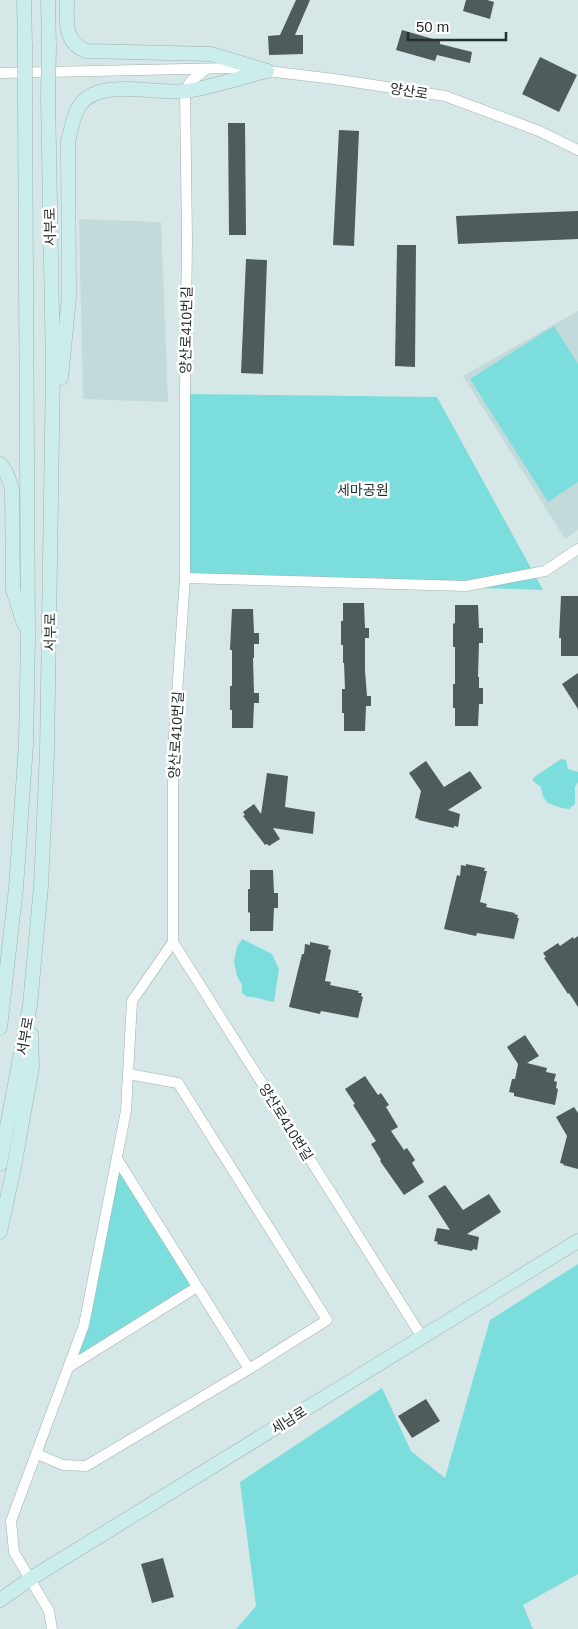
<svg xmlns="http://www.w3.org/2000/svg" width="578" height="1629" viewBox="0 0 578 1629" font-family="Helvetica,'Noto Sans KR',sans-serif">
<rect width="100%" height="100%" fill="#d6e7e7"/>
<!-- built -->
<g fill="#c2dbda">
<path d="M79,219L161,222L168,402L83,399Z"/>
<path d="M578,311V530L565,539L463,376Z"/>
</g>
<!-- green -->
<g fill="#7bdedc">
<path d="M554,326L578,364V482L548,502L470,379Z"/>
<path d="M185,394L437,397L543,590L185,578Z"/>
<path d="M561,759L566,760L568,769L578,772V782L575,787V804L569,809L562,808L548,803L543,797L541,787L533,781V778Z"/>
<path d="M242,939L272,954L279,969L274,1002C265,1001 256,996 247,997L242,993V985L237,976L234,962L237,947Z"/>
<path d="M117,1159L197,1287L69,1367L84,1325Z"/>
<path d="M578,1264V1574L523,1605L533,1629H236L256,1606L240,1482L382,1388L411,1451L445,1478L490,1320Z"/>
</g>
<!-- building -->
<g fill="#4e5d5c">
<path d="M296,0H310L295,35H303V54L269,55L268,36L280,35Z"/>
<path d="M466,0H487L494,2L490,19L463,11Z"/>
<path d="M402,30L440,41V44L472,52L470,63L437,55L435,61L396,50Z"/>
<path d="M540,57L577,75L559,112L522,94Z"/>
<path d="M228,123H245L246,235H229Z"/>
<path d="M339,130L359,131L354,246L333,245Z"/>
<path d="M578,211V239L458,244L456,216Z"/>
<path d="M397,245H416L415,367L395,366Z"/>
<path d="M246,259L267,260L263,374L241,373Z"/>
<path d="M561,596H578V656H561V638H559Z"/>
<path d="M343,603H364L365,628H369V638H365V671L367,696H371V706H366L365,731H344V713H342V689H345L344,663H343V645H341V621H343Z"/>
<path d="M455,605H478L479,628H483V643H479L478,677H479V688H483V704H479L478,726H455V708H453V684H455V647H453V624L455,623Z"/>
<path d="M232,609H253L254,633H259V644H254V658H253L254,693H259V703H254L253,728H232V710H230V686H232V650H230Z"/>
<path d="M578,673V709L562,684Z"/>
<path d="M426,761L444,787L470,771L482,788L448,810L460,814L458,827L454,826V828L418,820L419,819L415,818L421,791L409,773Z"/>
<path d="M267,773L288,776L285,807L315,812L313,834L273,828L280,839L269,846L267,844L265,845L243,816L245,815L243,812L254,804L261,814Z"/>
<path d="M466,864L485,868L484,871H487L480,902L487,904L486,907L515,913L514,914L518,915L517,918H519L514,939L477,933L476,936L444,929L457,875L460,876L461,865L466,866Z"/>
<path d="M250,870H273L274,893H278V908H274L273,931H250V913L248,912V889H250Z"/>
<path d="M578,936V1007L569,993L568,994L544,958L546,957L543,953L558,943L560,946L573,937L574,939Z"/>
<path d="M310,942L329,946L328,949L331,950L325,981L331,982L330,985L359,991L358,993H362L361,996L363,997L358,1018L321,1011L320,1014L289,1007L302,954H304L305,944L310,945Z"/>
<path d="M525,1035L539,1056L527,1063L547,1068L546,1072L556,1074L554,1081L557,1082L556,1088L558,1089L555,1105L514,1096V1093L509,1092L512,1079H515L518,1064L507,1047Z"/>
<path d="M365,1076L378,1095L381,1093L389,1105L386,1107L398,1127L391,1131L404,1150L407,1148L415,1160L412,1163L424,1182L404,1195L380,1161L381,1160L371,1144L376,1141L353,1105L355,1104L345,1089Z"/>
<path d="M574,1107L578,1113V1169L563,1165L564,1164L560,1163L567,1136L556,1117Z"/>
<path d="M445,1185L463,1210L489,1194L501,1212L467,1234L479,1237L477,1250L473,1249L472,1251L437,1244L438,1242L434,1241L437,1228L450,1230L428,1196Z"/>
<path d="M426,1399L440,1421L412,1438L398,1416Z"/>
<path d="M163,1558L174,1597L152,1603L141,1564Z"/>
</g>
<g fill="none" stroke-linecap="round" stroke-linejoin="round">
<defs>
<g id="street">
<path d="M206,69L190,82L185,91L187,240L185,394V578L173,751V942L422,1337"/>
<path d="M0,73L231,68L267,71L334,79L445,96L539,131L578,150"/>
<path d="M185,578L466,586L545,571L578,549"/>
<path d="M117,1159L249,1369"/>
<path d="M69,1367L197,1287"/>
<path d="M37,1454L63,1465L86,1466L249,1369L327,1320L178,1083L128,1074"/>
<path d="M52,1629L49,1611L14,1552L11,1521L84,1325L126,1111L132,1001L173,942"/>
</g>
<g id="secondary">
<path d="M24,0L25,46"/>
<path d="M48,0L49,47"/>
<path d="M67,0C67,21 63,42 86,51L211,54L267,71"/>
<path d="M61,378L69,297L68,141C71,130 73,115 80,105C99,77 157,95 186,91C213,87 241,77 267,71"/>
<path d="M0,464L6,472L12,489L13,590L24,624"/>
<path d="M0,1028L16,888L26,744L28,637L25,98"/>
<path d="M0,1164L30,1005L41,886L47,753L53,369L48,97"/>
<path d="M0,1232L14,1167L32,1067L31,1034"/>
<path d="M0,1600L30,1579L578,1241"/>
</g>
</defs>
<!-- street casing -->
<use href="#street" stroke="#a1b1b1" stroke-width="11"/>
<!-- secondary casing -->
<use href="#secondary" stroke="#a1b1b1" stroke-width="15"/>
<!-- street -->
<use href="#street" stroke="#fff" stroke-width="10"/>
<!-- secondary -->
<use href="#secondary" stroke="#cbeeed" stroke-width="14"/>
<defs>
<g id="secondary-bridge">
<path d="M48,97L49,47"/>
<path d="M25,98V46"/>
</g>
</defs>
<!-- secondary-bridge casing -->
<use href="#secondary-bridge" stroke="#a1b1b1" stroke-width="15" stroke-linecap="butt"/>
<!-- secondary-bridge -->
<use href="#secondary-bridge" stroke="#cbeeed" stroke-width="14"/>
</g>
<g text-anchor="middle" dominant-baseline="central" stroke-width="5" stroke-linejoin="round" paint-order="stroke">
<!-- street labels -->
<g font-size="14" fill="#272e2d" stroke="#fff">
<text transform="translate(409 91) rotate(9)">양산로</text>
<text transform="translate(50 227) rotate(-91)">서부로</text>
<text transform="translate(186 330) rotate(-89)">양산로410번길</text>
<text transform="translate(50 632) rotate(-89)">서부로</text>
<text transform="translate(176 735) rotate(-87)">양산로410번길</text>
<text transform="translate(25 1036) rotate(-80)">서부로</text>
<text transform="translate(286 1122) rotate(58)">양산로410번길</text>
<text transform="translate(289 1420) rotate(-32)">세남로</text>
</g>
<!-- park labels -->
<g font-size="14" fill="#17302f" stroke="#fff">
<text x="363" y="490">세마공원</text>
</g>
</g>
<!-- scale -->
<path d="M408 32v8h98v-8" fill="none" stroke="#272e2d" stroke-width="2.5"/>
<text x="416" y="32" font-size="15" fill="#272e2d" stroke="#ffffff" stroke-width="4" paint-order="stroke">50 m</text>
</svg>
